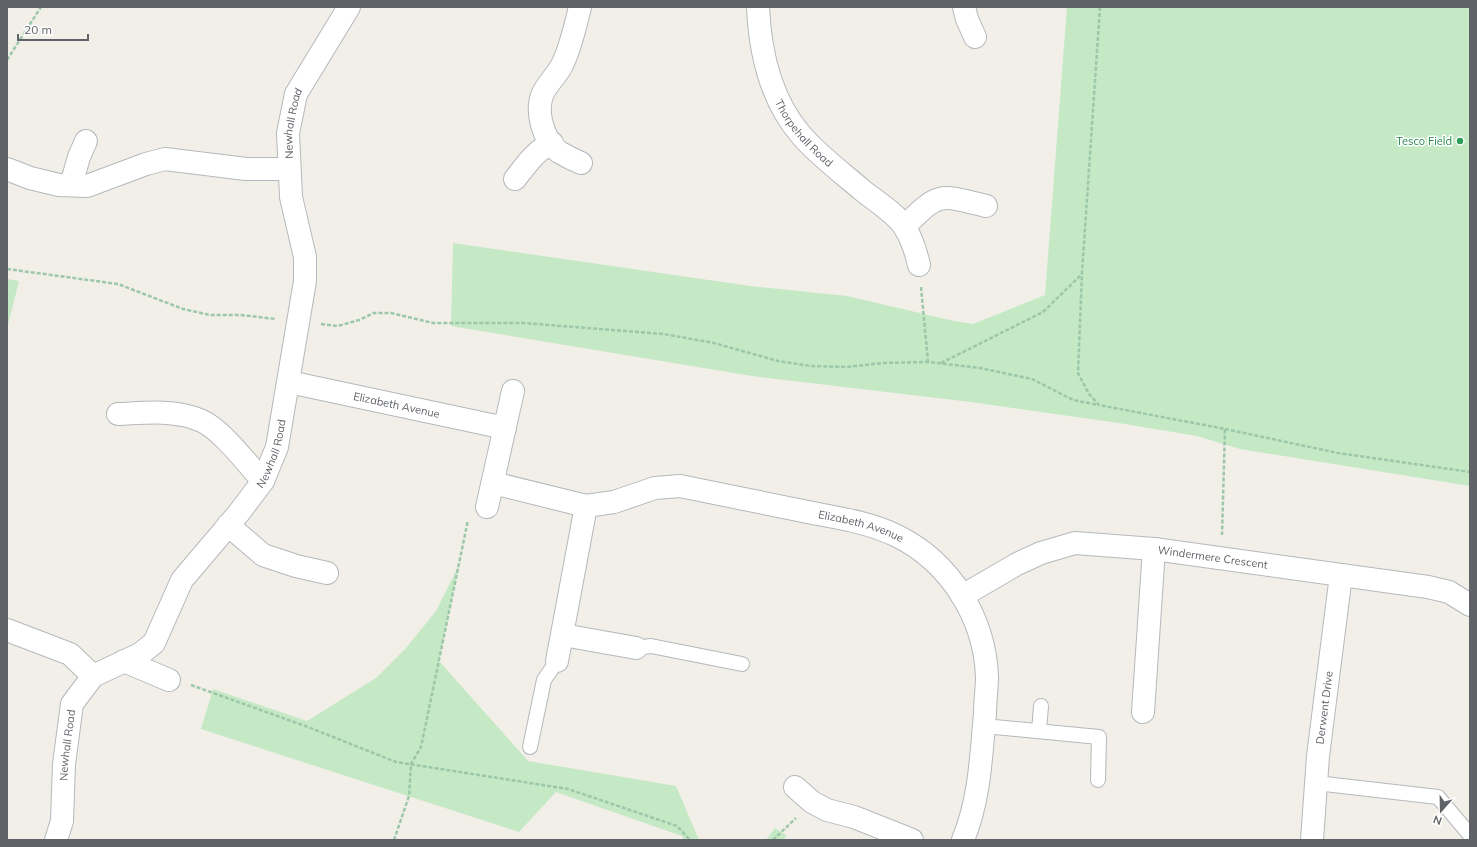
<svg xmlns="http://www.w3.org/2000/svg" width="1477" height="847" viewBox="0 0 1477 847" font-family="Mulish,sans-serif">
<rect width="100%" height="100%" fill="#f1efe8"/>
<!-- green -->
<g fill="#c5e8c5">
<path d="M1067,7H1470V486L1240,449L1197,436L1119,423L971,402L752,376L451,326L453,243L750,286L847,296L954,321L973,324L1045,295Z"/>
<path d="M7,279L19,281L7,329Z"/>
<path d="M459,565L439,661L528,761L676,786L699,840H684L682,836L556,792L519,832L201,729L213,689L307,721L376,678L406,648L436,611Z"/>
<path d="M775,828L787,836L783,840H766Z"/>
</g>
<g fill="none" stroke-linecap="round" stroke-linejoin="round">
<defs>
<g id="lane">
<path d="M636,648L651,646L742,664"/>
<path d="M984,726L1099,737L1098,780"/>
<path d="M1039,731L1041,706"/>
<path d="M530,747L544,680L557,661"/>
<path d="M1316,783L1438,797L1470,835"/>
</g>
<g id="street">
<path d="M580,7C575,27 571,47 562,65C557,75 548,83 543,93C535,111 543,140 559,152C566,156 574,160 581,163"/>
<path id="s1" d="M758,7C760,53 770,99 801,135C818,155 841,172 862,190C874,200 897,214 905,228C912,239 916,252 919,265"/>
<path d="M964,7L967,19L975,37"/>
<path d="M7,169L30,178L59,185L87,186L146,164L165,159L246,169H289"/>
<path d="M515,179C526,165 536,150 552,143"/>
<path d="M71,185L79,157L86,141"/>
<path d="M905,226C939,192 939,194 986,206"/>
<path id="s2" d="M289,382L505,428"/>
<path d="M118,414C146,413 176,409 202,421C222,430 248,465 263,481"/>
<path id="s3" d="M493,483L586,506L614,502L655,488L680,486C719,494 759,502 798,510C831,517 867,521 897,536C950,562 985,618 987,677C987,688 985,701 985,713C981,757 980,798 963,840"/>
<path d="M487,507L513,391"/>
<path d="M228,525L263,555L296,566L327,573"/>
<path id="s4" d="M962,596L1017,564L1041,553L1075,543L1154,549L1428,587L1449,592L1470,605"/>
<path d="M7,630L70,654L93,676"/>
<path d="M563,635L636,648"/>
<path d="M124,661L169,680"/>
<path d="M557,661L586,506"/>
<path d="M1143,712L1154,549"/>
<path d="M795,787L812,802L827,810L854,817L912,840"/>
<path id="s5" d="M56,840L62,821L64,764L72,704L93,676L140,654L154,643L182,580L238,514L263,481L277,447L305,281V257L291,197L288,133L296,94L349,7"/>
<path id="s6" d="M1312,840L1318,756L1341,575"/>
</g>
</defs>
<!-- lane casing -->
<use href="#lane" stroke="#b5b8bc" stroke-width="16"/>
<!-- street casing -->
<use href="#street" stroke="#b5b8bc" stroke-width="24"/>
<!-- path -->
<g stroke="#9cc7a9" stroke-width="2.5" stroke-dasharray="4 2" stroke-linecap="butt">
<path d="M1100,7L1082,273L1078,373L1089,394L1099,405L1225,429L1222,535"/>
<path d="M7,60L41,7"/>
<path d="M7,269L118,284L183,309L210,315H241L276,319"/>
<path d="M921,287L928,362"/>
<path d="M321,324L338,326L359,320L374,313H391L433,323H523L664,334L714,343L778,361L810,366L846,367L883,363L928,362L980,368L1032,379L1073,400L1099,405"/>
<path d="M941,363L1043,312L1082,274"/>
<path d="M1225,429L1338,453L1470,472"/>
<path d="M191,685L308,727L396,762L568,789L677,826L690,840"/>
<path d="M394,840L409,796L411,764L421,747L468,520"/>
<path d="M773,840L796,818"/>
</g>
<!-- lane -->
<use href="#lane" stroke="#fff" stroke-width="14"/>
<!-- street -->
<use href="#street" stroke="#fff" stroke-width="22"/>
</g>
<!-- markers -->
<circle fill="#2e9e5b" stroke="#fff" stroke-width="1.5" cx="1460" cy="141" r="4"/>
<g text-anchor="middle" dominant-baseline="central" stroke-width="3" stroke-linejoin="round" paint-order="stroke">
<!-- street labels -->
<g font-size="11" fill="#5f6368" stroke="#fff">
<text stroke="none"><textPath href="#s5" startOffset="804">Newhall Road</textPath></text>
<text stroke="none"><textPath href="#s1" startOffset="138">Thorpehall Road</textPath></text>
<text stroke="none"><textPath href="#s2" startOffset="110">Elizabeth Avenue</textPath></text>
<text stroke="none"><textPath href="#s5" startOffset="468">Newhall Road</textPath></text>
<text stroke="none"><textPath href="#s3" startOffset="378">Elizabeth Avenue</textPath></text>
<text stroke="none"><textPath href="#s4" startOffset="264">Windermere Crescent</textPath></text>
<text stroke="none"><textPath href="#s6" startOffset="133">Derwent Drive</textPath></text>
<text stroke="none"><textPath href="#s5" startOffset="96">Newhall Road</textPath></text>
</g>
<!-- leisure labels -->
<g font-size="11" fill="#27864d" stroke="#fff" text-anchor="end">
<text x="1452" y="141">Tesco Field</text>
</g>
</g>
<!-- border -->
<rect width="1477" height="847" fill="none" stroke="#5f6368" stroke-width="16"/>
<!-- north arrow -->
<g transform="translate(1441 811) rotate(200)" stroke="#ffffff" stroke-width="3" paint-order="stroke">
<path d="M0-3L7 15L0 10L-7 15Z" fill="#5f6368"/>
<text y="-6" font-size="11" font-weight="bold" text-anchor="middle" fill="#5f6368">N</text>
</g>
<!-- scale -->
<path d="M18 34v6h70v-6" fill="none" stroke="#5f6368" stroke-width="2"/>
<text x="24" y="34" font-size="12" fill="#5f6368" stroke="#ffffff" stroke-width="3" paint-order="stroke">20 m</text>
</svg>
